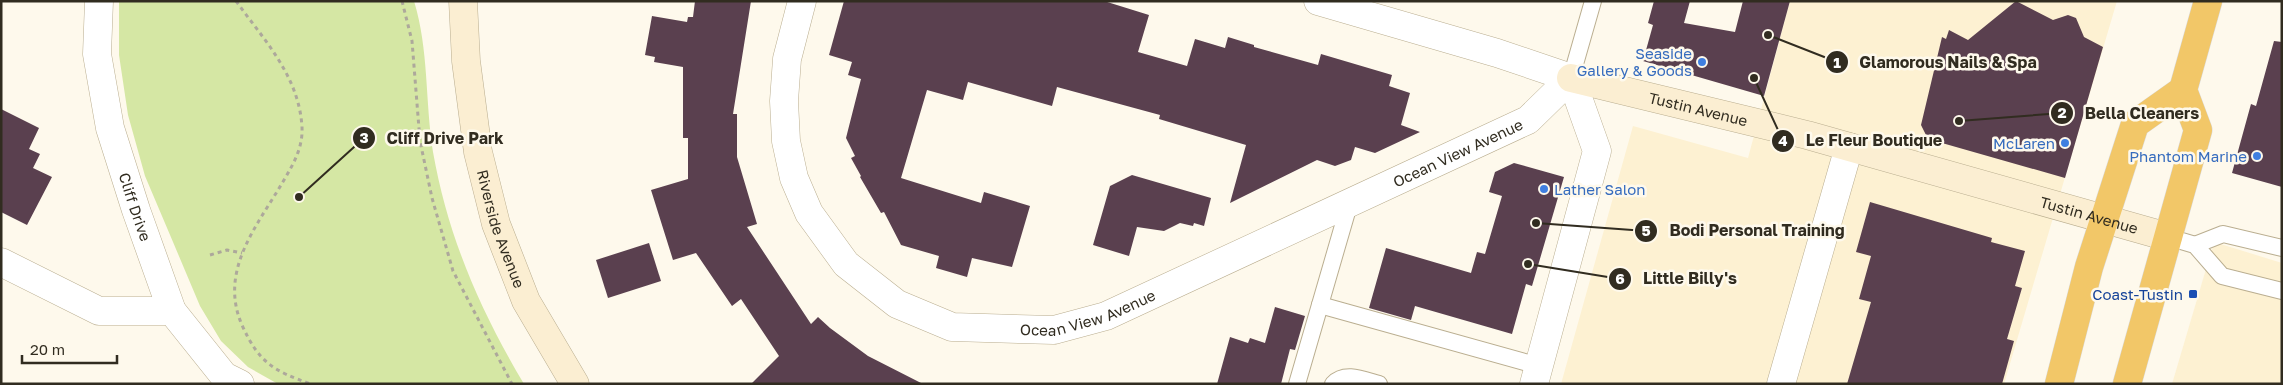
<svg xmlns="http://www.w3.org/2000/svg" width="2283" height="385" viewBox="0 0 2283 385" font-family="'Golos Text',sans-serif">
<rect width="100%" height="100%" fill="#fef9ec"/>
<!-- built -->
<g fill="#fdf1d2">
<path d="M1790,1H2117L2004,384H1561L1633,126L1748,158Z"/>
<path d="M2214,242L2282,263V384H2172Z"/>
</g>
<!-- green -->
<path fill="#d5e7a4" d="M119,1H414C429,50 425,101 433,152C448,237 480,310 524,384H278L248,367L221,341L200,306L173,242L145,176L128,115L119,55Z"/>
<!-- building -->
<g fill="#5a404f">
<path d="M695,1H751L733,114H737V157L757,224L747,227L811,324L818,317L830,328L868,356L923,384H751L779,356L741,299L732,306L696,253L673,260L651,190L688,179V138H683V67L654,62L655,57L645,55L652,16L687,22L688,17H693Z"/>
<path d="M844,1H1104L1149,15L1138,52L1187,66L1195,39L1225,48L1228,37L1254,45V47L1318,65L1321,54L1392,75L1389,86L1410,93L1401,125L1420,132L1375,153L1355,147L1351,160L1335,166L1317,160L1230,203L1246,145L1159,119L1160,115L1057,87L1052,106L968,82L963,100L927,90L901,178L981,203L984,192L1030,206L1012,267L972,258L967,277L936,268L939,256L901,245L884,212L881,213L860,177L861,176L851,158L855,156L846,138L861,79L848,75L852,62L829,55Z"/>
<path d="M1654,1H1690L1684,23L1735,32L1743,1H1790L1764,96L1643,61L1653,25L1648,23Z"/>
<path d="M2016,1L2053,20L2068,15L2076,18L2084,37L2103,47L2065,178L1928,139L1921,125L1942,37L1946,39L1949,30L1968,40Z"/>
<path d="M2274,41L2282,42V187L2232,173L2251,104L2256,106Z"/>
<path d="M1,109L39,128L29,149L40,154L33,168L52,177L27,225L1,212Z"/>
<path d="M1514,163L1564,177L1532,286L1526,284L1512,334L1415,306L1411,320L1369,308L1386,248L1471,273L1477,252L1485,254L1502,196L1489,192L1495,172Z"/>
<path d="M1132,175L1211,198L1204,226L1194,223L1193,226L1180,223L1164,231L1137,227L1129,256L1093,245L1110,186Z"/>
<path d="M1870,202L1992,238L1991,242L2025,251L2015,286L2022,288L2007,339L2014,341L2002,384H1847L1871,302L1859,299L1871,256L1856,252Z"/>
<path d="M649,243L661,281L608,298L596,260Z"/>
<path d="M1275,307L1305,316L1295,350L1290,349L1281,384H1217L1230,337L1248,343L1250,338L1265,343Z"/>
</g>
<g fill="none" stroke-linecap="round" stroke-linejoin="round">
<defs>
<g id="lane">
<path d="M1571,78L1593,1"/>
<path d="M2168,237L2195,245L2222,276L2282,291"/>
<path d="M2195,245L2223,234L2282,248"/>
<path d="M1320,305L1539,366"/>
<path d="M1297,384L1349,205"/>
<path d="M1333,384C1345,371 1364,380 1379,384"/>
</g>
<g id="street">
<path id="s1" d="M99,1L97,54L110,128L136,210L172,311L224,376L240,384"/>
<path id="s2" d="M802,1L787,59L784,101L786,141L794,178L809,213L846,264L897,304L952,327L1054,330L1106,316L1528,120L1571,78"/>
<path d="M1318,1L1497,53L1571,78"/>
<path d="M1,262L99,311H172"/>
<path d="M1534,384L1597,151L1571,78"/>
<path d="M1781,384L1849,147"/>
</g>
<g id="secondary">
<path id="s3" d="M463,1L466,61L478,152L496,224L526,301L575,384"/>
<path id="s4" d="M1571,78L1807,135L2168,237"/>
</g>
<g id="highway">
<path d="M2059,384L2089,267L2135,124L2183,90"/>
<path d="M2127,384L2198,130L2183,90L2208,1"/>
</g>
</defs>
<!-- lane casing -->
<use href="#lane" stroke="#baae90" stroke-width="18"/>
<!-- street casing -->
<use href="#street" stroke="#baae90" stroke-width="29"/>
<!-- secondary casing -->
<use href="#secondary" stroke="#baae90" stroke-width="29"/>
<!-- highway casing -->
<use href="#highway" stroke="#dad9d7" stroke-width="29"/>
<!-- path -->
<g stroke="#ada89b" stroke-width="3" stroke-dasharray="4 4" stroke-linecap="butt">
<path d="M236,1C264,40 299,76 302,127C303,147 294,163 284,180C258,225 218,270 242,325C259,363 274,371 311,384"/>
<path d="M402,1L412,41L420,141L432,198L453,271L512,384"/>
<path d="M210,255L227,250L242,253"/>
</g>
<!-- lane -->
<use href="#lane" stroke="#fff" stroke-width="16"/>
<!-- street -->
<use href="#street" stroke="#fff" stroke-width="28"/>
<!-- secondary -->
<use href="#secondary" stroke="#fbeed2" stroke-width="28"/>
<!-- highway -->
<use href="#highway" stroke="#f2c768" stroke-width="28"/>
</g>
<!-- markers -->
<g fill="#3f7fe0" stroke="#fef9ec" stroke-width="2">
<circle cx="1702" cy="62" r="5"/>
<circle cx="2065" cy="143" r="5"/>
<circle cx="2257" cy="156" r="5"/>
<circle cx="1544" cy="189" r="5"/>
</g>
<rect fill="#1a4fb4" stroke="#fef9ec" stroke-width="2" x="2188" y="289" width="10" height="10" rx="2.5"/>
<g text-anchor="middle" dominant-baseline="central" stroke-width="5" stroke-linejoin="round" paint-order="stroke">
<!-- shop labels -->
<g font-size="15" fill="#366cbe" stroke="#fef9ec" text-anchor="end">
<text x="1692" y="53">Seaside<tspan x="1692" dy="17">Gallery &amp; Goods</tspan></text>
<text x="2055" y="143">McLaren</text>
<text x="2247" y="156">Phantom Marine</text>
<text x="1554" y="189" text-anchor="start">Lather Salon</text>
</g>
<!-- street labels -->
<g font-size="15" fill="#312c20" stroke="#fef9ec">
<text stroke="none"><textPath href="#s4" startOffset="131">Tustin Avenue</textPath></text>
<text stroke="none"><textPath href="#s2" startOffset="949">Ocean View Avenue</textPath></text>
<text stroke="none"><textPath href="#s1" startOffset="211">Cliff Drive</textPath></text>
<text stroke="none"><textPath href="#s4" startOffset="536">Tustin Avenue</textPath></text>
<text stroke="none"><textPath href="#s3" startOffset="232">Riverside Avenue</textPath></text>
<text stroke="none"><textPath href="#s2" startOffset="544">Ocean View Avenue</textPath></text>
</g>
<!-- transit labels -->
<g font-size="15" fill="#164399" stroke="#fef9ec" text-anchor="end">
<text x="2183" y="294">Coast-Tustin</text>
</g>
</g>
<!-- callouts -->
<path fill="none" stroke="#312c20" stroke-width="2" d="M1768 35L1837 62M1959 121L2062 113M299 197L364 138M1754 78L1783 141M1536 223L1646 231M1528 264L1620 279"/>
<g fill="#312c20" stroke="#fef9ec" stroke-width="2">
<circle cx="1768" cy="35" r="5"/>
<circle cx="1959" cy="121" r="5"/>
<circle cx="299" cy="197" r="5"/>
<circle cx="1754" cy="78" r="5"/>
<circle cx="1536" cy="223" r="5"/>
<circle cx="1528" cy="264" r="5"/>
<circle cx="1837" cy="62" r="12"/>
<circle cx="2062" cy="113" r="12"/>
<circle cx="364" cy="138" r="12"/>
<circle cx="1783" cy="141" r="12"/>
<circle cx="1646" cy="231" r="12"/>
<circle cx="1620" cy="279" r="12"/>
</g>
<g font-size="15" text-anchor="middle" font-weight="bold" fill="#fff">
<text x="1837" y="68">1</text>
<text x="2062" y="118">2</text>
<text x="364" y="143">3</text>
<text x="1783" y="146">4</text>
<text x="1646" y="236">5</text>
<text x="1620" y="284">6</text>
</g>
<g font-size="16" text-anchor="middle" font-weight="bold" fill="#312c20" stroke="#fef9ec" stroke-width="5" stroke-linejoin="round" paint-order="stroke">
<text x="1948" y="68">Glamorous Nails &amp; Spa</text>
<text x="2142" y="119">Bella Cleaners</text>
<text x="445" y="144">Cliff Drive Park</text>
<text x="1874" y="146">Le Fleur Boutique</text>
<text x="1757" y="236">Bodi Personal Training</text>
<text x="1690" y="284">Little Billy's</text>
</g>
<!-- border -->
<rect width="2283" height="385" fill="none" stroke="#312c20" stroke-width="5"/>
<!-- scale -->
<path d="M22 355v8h95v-8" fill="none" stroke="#312c20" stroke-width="2.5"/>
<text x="30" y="355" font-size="15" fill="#312c20" stroke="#fef9ec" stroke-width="4" paint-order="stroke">20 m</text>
</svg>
